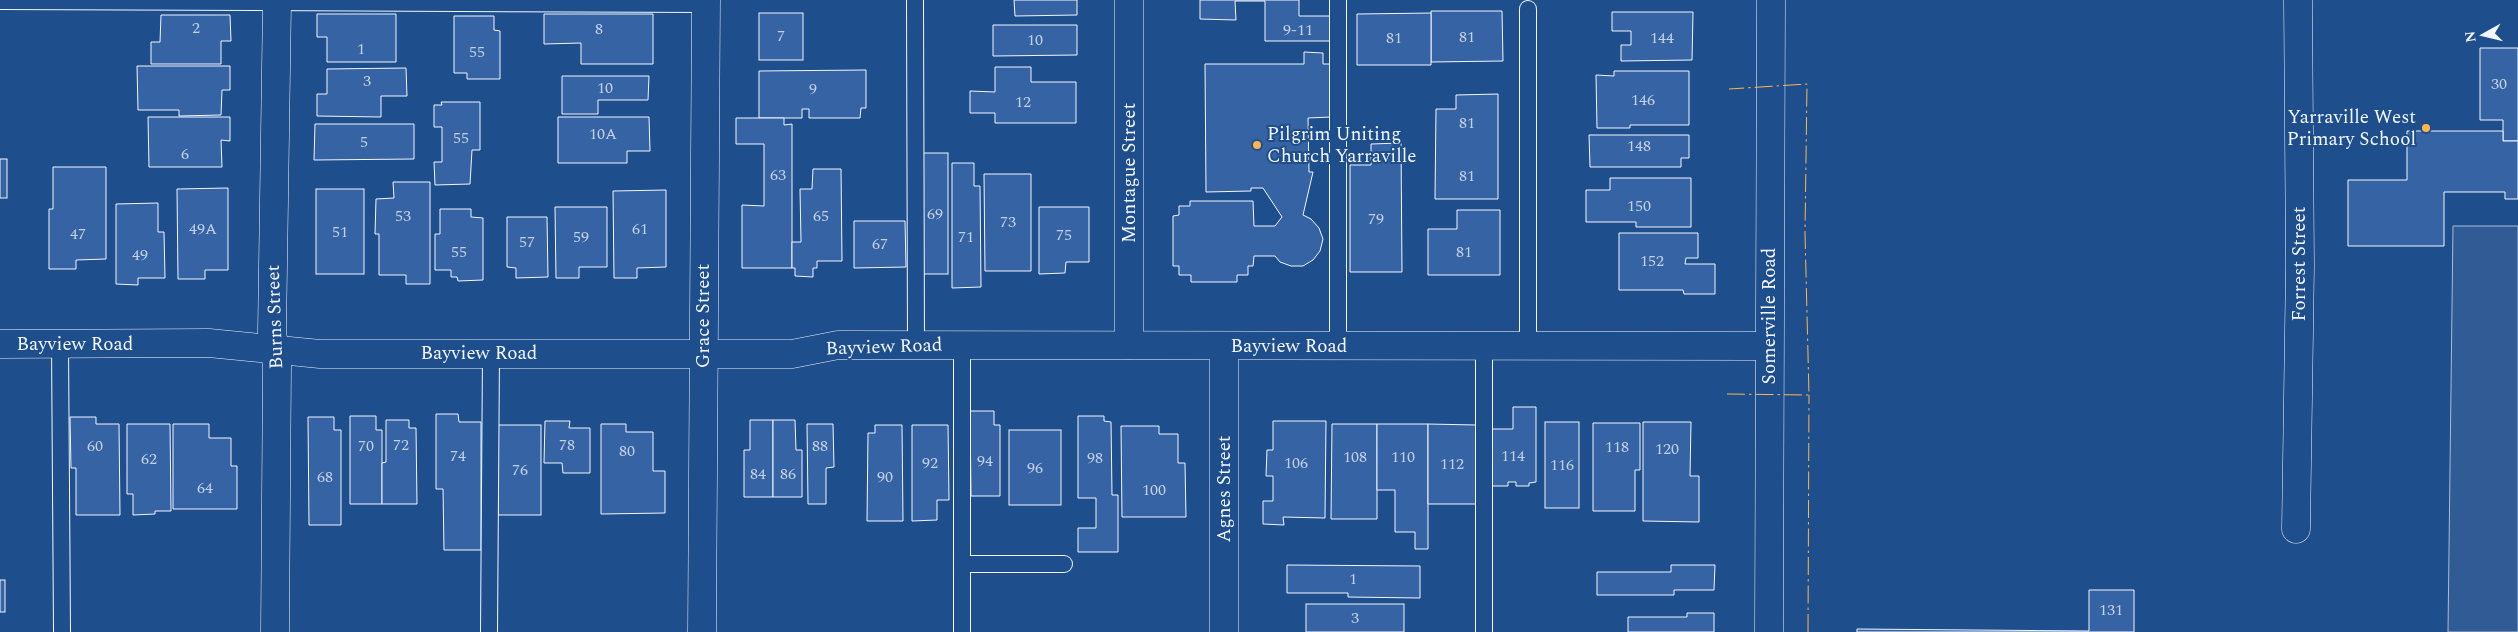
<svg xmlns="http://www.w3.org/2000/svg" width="2518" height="632" viewBox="0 0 2518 632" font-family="Spectral,serif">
<rect width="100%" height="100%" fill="#1f4e8c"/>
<!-- built -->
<path fill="#305b95" stroke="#a8bbd7" d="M2453,226H2518V632H2448Z"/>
<!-- building -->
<g fill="#3563a3" stroke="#f2f6ff">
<path d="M1014,0H1077V15L1015,16Z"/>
<path d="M1200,0H1299V16H1330V41H1265V1H1235L1236,20L1200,19Z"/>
<path d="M1431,11H1502L1503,61L1431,62Z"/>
<path d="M1612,12H1693L1692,60L1621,61V45H1631V31H1612Z"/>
<rect x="759" y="13" width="44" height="47"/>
<path d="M1431,13V65H1357V14Z"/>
<path d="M317,14H396V62H327V37H317Z"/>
<path d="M544,14H653V64H581V43L544,44Z"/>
<path d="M161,15H230L231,41H221V64H151V42H160Z"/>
<path d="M454,16H494V30L500,31V79H467V73H454Z"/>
<path d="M993,25H1077V55L993,56Z"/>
<path d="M2480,48H2518V141H2503V120H2480Z"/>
<path d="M1304,52L1323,53V64H1330L1331,117L1308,118L1309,172H1313L1303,215L1311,219L1319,228L1323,239L1320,251L1313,260L1303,266H1291L1280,262L1275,256H1254L1253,266H1248V275H1237V282H1191V275H1179V266H1173V216L1179,215V206H1190V201H1253L1254,226H1275L1282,217L1263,188H1251V191L1206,192L1205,64H1304Z"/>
<path d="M137,66H230V90H222L221,115L179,116V110H138Z"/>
<path d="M995,67H1031V82H1076V123H995V113H970V91L995,92Z"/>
<path d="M406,68L407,96H381V117L317,116V94H327V69Z"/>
<path d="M866,70V108H861L860,118H809V109H802V118H759V71Z"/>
<path d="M1614,71H1689V125H1630V128H1597L1596,75L1614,76Z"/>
<path d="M562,76H649L648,100H598V114H562Z"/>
<path d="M1498,94V199H1435L1436,109H1456V95Z"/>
<path d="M441,102H480V150H472L470,184L435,185L434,162H442V127H434V105H442Z"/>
<path d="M148,117H230V141L221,140L222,167H149Z"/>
<path d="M558,117H649L650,151H627V163H558Z"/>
<path d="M736,118H784V125L792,124V268H742V205L764,206V144H736Z"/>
<path d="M315,124H414V159L314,160Z"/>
<path d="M2407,131H2503V141H2518V199H2505V192H2444V246H2348V180H2407Z"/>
<path d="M1589,135H1689V158H1681V167H1590Z"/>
<path d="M1401,143L1402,272H1350V165H1371V144Z"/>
<rect x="922" y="153" width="26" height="121"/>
<rect x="0" y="159" width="7" height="39"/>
<path d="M952,163H974V186H980L981,287L952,288Z"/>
<path d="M53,167H106V259L76,260V269H49V209H53Z"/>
<path d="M813,169H841L842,261H817V268H813V277L795,276V268H792V242H801L800,189H812Z"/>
<path d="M984,174H1031V271H985Z"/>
<path d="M1610,178H1691V227H1636V222H1586V190H1610Z"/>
<path d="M393,182H430V284H406V275H379V234H375L376,199L394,198Z"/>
<path d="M228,188V270H205V279H178L177,189Z"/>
<rect x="316" y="189" width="48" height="85"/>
<path d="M666,190V267L637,268V278H614L613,191Z"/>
<path d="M158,203V232H164L165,278H138V285L116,284V204Z"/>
<path d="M555,207H607V267H579V278H556Z"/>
<path d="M1039,207H1089V262H1066L1065,273L1039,274Z"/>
<path d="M440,209H471V217L483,218V280L458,281L457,277H451V270H435V234H440Z"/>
<path d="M1457,210H1500V275H1428V229H1457Z"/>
<path d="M507,217H547L548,277L516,278V268L507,267Z"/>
<path d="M854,221H905L906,267L854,268Z"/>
<path d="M1619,233H1698V258H1686L1685,264H1715V294H1684L1683,290H1619Z"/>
<path d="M1513,407H1536V482L1529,483V486H1516V482H1508V486H1490L1491,429H1513Z"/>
<path d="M970,411H994V425H1000V496H971Z"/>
<path d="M436,414H458L459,422H481V550H444L443,489H436Z"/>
<path d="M350,416H376V430H382V504H350Z"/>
<path d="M1078,416H1104V421L1111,422L1112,495H1118V552H1078V528H1096V498H1078Z"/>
<path d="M70,417H96V424H119L120,515H76V468H71Z"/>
<path d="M308,417H334V430H341V525H309Z"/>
<path d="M386,420H409V428H416L417,504H382V463L386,462Z"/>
<path d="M750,420H773V497H744V450H750Z"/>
<path d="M773,420H795L796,450H802V497H773Z"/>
<path d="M545,421H570L569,428H590V473H563L562,463H544Z"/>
<path d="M1273,421H1326L1325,518L1283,517L1284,525L1263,524V501H1273V476H1266L1267,450H1273Z"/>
<rect x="1545" y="422" width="34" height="86"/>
<path d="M1643,422H1691L1690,476H1699V522L1643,521Z"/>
<path d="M1593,423H1640V470H1635V511H1593Z"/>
<path d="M127,424H170L171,511H155V514L133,515V494H127Z"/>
<path d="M173,424H209V438H231V466H237V509H173Z"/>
<path d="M601,424H626V432H653V471H665V513L601,514Z"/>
<path d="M807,424H833L834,467L826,468V504H808Z"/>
<path d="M1332,424H1377V519H1331Z"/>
<path d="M1377,424H1428V549H1415V532H1395V490H1377Z"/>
<path d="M1428,424L1476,425V504H1428Z"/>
<rect x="498" y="425" width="43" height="90"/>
<path d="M875,425H902L903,521H867L868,433H875Z"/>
<path d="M912,425H948L949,500H937V520L912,521Z"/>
<path d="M1121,426H1159V434H1178V463H1185L1186,517H1122Z"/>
<rect x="1009" y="430" width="52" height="75"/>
<path d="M1287,565L1420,566V598L1348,597V593H1287Z"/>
<path d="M1671,565H1715L1714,590H1674V595H1597V572H1671Z"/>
<rect x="0" y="580" width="5" height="32"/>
<path d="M2089,590H2134V632H1857V629L2089,631Z"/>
<rect x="1306" y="604" width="98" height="28"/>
<path d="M1687,613H1714V632H1628V617H1687Z"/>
</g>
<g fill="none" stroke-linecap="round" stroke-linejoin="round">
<defs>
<g id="service">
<path d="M915,0L916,345"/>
<path d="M0,1L706,4"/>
<path d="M1528,9V346"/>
<path d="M60,344L62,632"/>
<path d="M962,345V632"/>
<path d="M1338,345V0"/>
<path d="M1484,346V632"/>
<path d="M962,564H1064"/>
<path d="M489,632L491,353"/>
</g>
<g id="minor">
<path d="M1129,0V345"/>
<path d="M0,344L209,343L320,354H792L838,345L1769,346"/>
<path d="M1224,346V632"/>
<path d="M2296,529L2300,266L2298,0"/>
<path d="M275,632L277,366L272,332L277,3"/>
<path d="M702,632L706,0"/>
</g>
<path id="secondary" d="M1769,632L1771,0"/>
</defs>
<!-- service casing -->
<use href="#service" stroke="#f2f6ff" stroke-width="18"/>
<!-- minor casing -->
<use href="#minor" stroke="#f2f6ff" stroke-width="29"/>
<!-- secondary casing -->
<use href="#secondary" stroke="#f2f6ff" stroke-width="29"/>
<!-- service -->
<use href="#service" stroke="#1f4e8c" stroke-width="16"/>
<!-- minor -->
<use href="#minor" stroke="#1f4e8c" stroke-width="28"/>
<!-- secondary -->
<use href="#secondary" stroke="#1f4e8c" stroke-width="28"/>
<!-- power -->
<g stroke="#ffb74d" stroke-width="1" stroke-dasharray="18 4 2.5 4" stroke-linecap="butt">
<path d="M1727,394L1809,395L1805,233L1807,84L1729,89"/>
<path d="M1808,632L1809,395"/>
</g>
</g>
<!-- markers -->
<g fill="#ffb74d" stroke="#1f4e8c" stroke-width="2">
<circle cx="2426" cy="128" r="5"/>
<circle cx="1257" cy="145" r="5"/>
</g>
<g text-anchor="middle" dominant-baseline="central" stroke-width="4" stroke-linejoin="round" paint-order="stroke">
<!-- number labels -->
<g font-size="16" fill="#c3d1e8">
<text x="196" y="28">2</text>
<text x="599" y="29">8</text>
<text x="1298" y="30">9-11</text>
<text x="781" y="36">7</text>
<text x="1467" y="37">81</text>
<text x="1394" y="38">81</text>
<text x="1662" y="38">144</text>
<text x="1035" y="40">10</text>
<text x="361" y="49">1</text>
<text x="477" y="52">55</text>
<text x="367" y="81">3</text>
<text x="2499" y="84">30</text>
<text x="605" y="88">10</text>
<text x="813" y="89">9</text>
<text x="1643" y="100">146</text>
<text x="1023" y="102">12</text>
<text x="1467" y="123">81</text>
<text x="603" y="134">10A</text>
<text x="461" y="138">55</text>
<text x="364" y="142">5</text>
<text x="1639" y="146">148</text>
<text x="185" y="154">6</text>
<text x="778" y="175">63</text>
<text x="1467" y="176">81</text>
<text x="1639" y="206">150</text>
<text x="935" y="214">69</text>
<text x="403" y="216">53</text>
<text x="821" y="216">65</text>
<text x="1376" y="219">79</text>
<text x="1008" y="222">73</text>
<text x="203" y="229">49A</text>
<text x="640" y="229">61</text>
<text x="340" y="232">51</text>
<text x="78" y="234">47</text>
<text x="1064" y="235">75</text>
<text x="581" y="237">59</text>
<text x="966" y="237">71</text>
<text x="527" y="242">57</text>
<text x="880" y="244">67</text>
<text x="459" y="252">55</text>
<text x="1464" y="252">81</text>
<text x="140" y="255">49</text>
<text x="1652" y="261">152</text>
<text x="401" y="445">72</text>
<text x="567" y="445">78</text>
<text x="95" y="446">60</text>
<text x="366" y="446">70</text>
<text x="820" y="446">88</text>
<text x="1617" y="447">118</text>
<text x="1667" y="449">120</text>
<text x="627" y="451">80</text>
<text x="458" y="456">74</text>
<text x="1513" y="456">114</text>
<text x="1355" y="457">108</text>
<text x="1403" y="457">110</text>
<text x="1095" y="458">98</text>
<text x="149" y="459">62</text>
<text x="985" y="461">94</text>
<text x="930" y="463">92</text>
<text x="1296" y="463">106</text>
<text x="1452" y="464">112</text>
<text x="1562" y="465">116</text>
<text x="1035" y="468">96</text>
<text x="520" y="470">76</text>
<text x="758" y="474">84</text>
<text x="788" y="474">86</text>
<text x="325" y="477">68</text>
<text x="885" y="477">90</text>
<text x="205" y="488">64</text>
<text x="1154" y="490">100</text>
<text x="1353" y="579">1</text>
<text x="2111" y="610">131</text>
<text x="1355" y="618">3</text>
</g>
<!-- poi labels -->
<g font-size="19" fill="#f2f6ff" stroke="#1f4e8c" text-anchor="end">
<text x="2416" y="117">Yarraville West<tspan x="2416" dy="22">Primary School</tspan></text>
<text x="1267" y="134" text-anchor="start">Pilgrim Uniting<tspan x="1267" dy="22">Church Yarraville</tspan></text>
</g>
<!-- street labels -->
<g font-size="19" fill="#f2f6ff" stroke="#1f4e8c">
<text transform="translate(1129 173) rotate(-90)">Montague Street</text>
<text transform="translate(2299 264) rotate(-90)">Forrest Street</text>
<text transform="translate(703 316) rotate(-90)">Grace Street</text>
<text transform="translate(1769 316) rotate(-90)">Somerville Road</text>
<text transform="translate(275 317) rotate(-92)">Burns Street</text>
<text x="75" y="344">Bayview Road</text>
<text x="1289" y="346">Bayview Road</text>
<text transform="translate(884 347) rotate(-2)">Bayview Road</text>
<text x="479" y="353">Bayview Road</text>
<text transform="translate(1224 489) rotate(-90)">Agnes Street</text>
</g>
</g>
<!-- north arrow -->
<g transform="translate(2483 35) rotate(262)" stroke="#1f4e8c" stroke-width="4" paint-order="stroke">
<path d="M0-4L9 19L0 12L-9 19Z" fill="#f2f6ff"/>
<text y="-8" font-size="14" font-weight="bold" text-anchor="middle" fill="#f2f6ff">N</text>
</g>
</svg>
